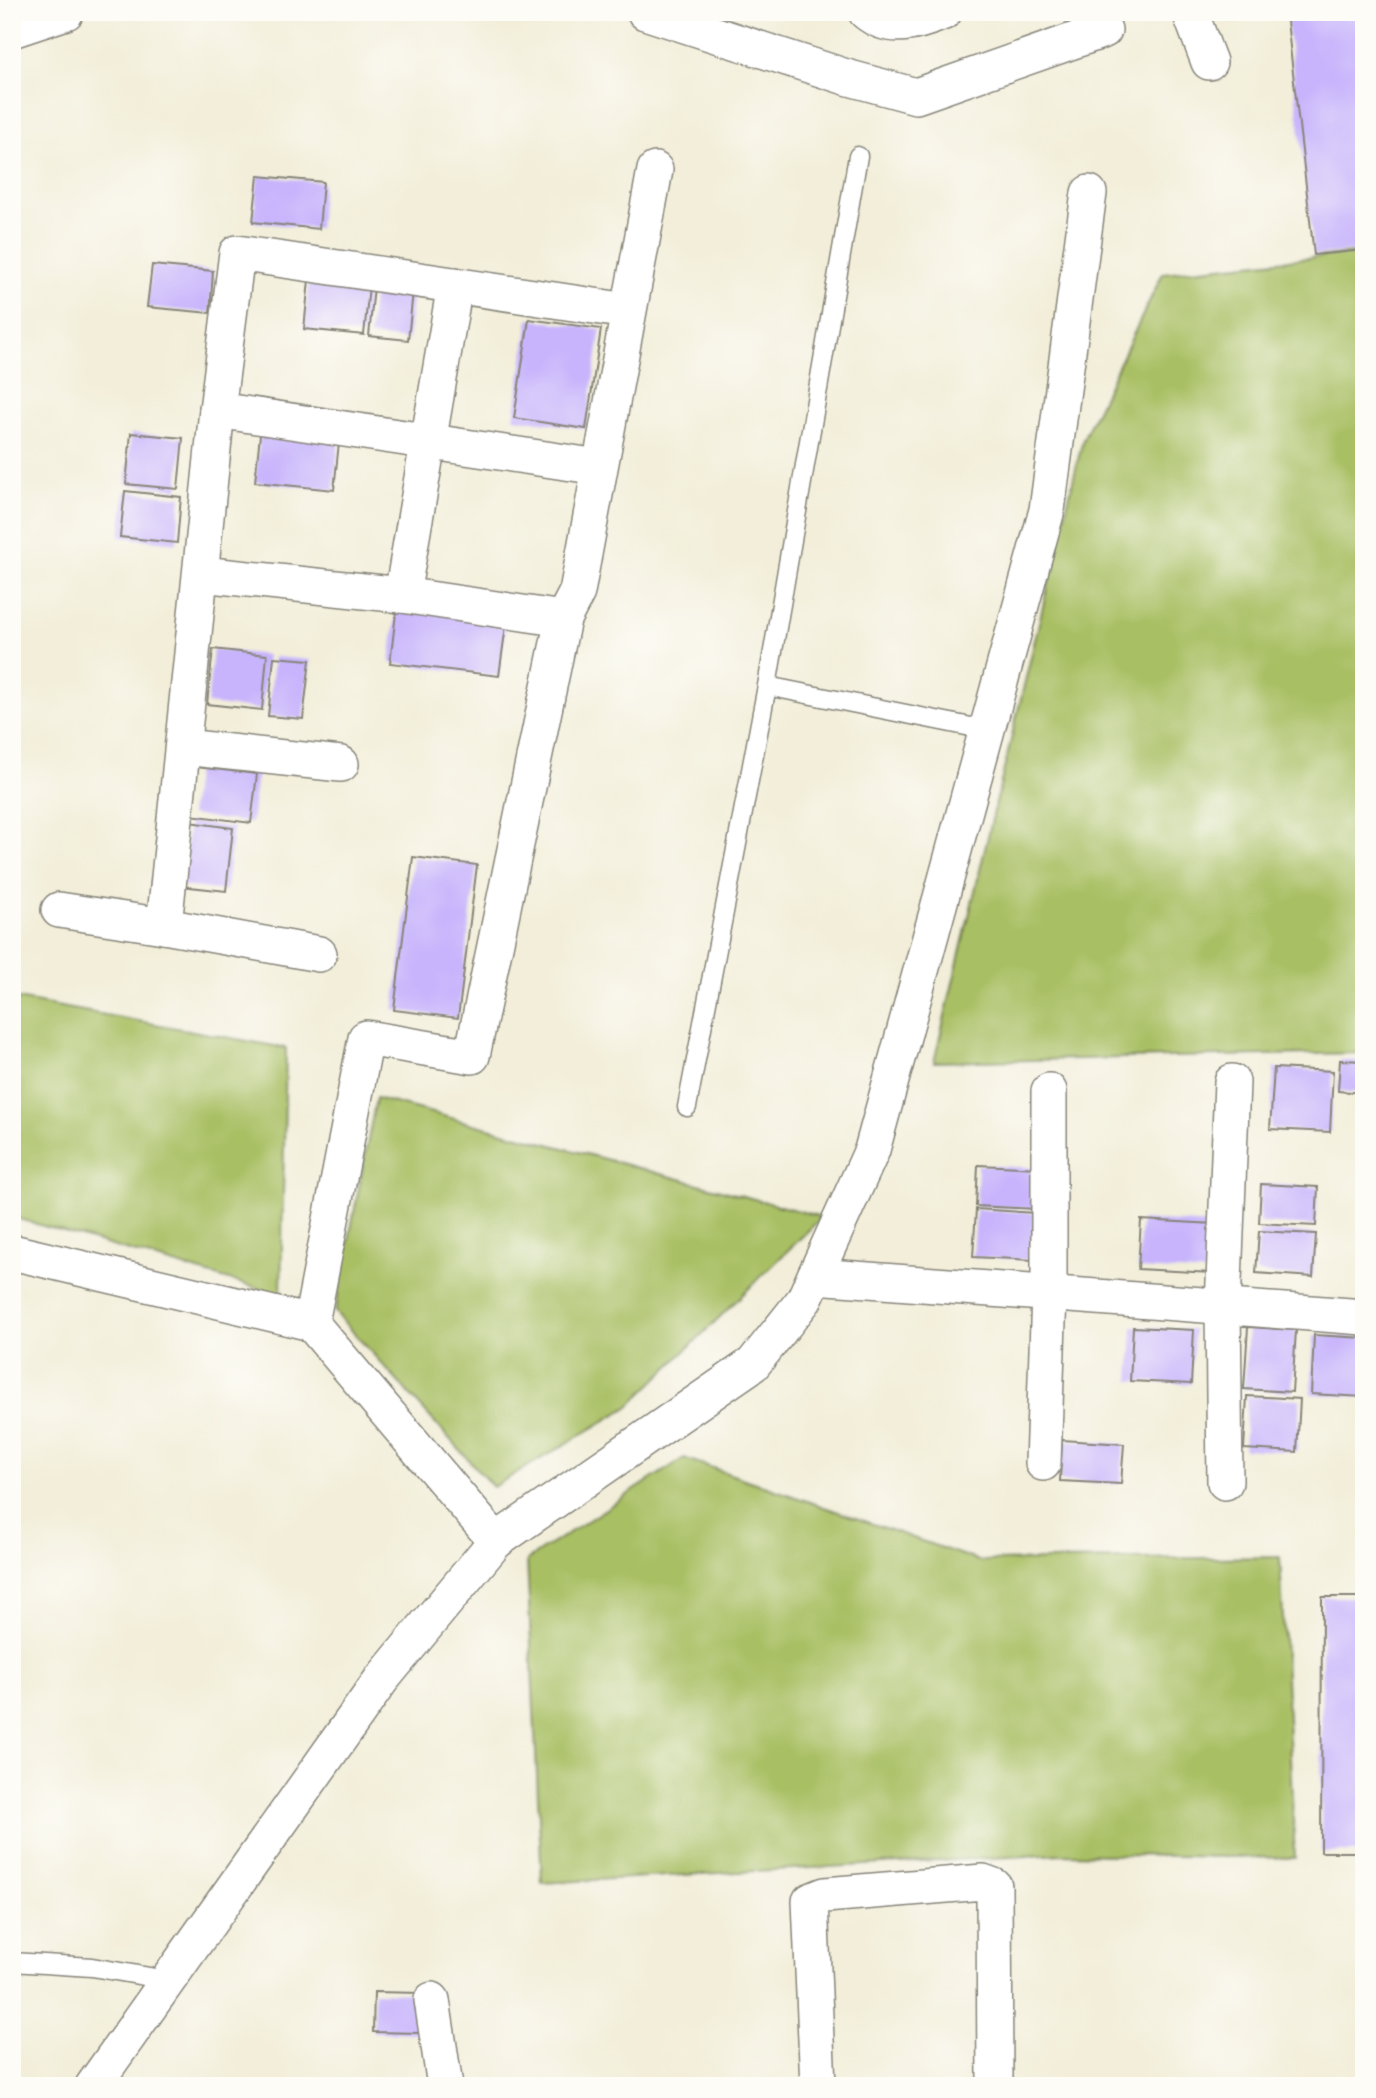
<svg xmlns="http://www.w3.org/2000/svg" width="1376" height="2098" viewBox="0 0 1376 2098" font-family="'EB Garamond',serif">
<rect width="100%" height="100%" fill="#fdfcf7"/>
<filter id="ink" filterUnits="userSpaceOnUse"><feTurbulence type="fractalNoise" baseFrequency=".0143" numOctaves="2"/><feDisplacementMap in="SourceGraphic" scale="14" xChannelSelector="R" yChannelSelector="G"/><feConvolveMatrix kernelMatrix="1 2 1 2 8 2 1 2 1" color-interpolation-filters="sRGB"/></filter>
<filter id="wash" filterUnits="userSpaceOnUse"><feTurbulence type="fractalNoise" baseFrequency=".00686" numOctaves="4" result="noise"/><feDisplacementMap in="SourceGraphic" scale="28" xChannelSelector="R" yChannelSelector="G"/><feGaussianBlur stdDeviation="1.57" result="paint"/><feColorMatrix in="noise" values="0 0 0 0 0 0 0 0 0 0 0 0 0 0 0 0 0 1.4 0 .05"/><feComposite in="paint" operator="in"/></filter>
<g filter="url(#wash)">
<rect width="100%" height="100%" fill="#f2eed9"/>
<!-- green -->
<g fill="#a9bf64" stroke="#626e40" stroke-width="2">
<path d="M1364,252V1053L934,1062L1083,439L1163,273Z"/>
<path d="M12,998L286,1048L281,1295L12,1217Z"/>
<path d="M376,1098L822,1217L628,1407L493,1487L335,1312Z"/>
<path d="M684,1458L979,1561L1280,1557L1295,1858L1062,1854L542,1883L527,1560Z"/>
</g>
<g id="blocks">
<!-- building -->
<g fill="#c7b4fc">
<path d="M1286,12H1364V250L1314,255Z"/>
<path d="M258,176L323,182L319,229L253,222Z"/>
<path d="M152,265L213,271L210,313L147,307Z"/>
<path d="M310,270L370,276L364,335L304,329Z"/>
<path d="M375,277L414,281L408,340L369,336Z"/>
<path d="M529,319L601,329L586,429L514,418Z"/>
<path d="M261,425L340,433L334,490L255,482Z"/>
<path d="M131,433L183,438L178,489L126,484Z"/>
<path d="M125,491L181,497L177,543L120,537Z"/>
<path d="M397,605L507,618L499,676L390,663Z"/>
<path d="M213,649L267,655L262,710L207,704Z"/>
<path d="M274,657L310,660L303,719L268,716Z"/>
<path d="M196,767L257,774L251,823L190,815Z"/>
<path d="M189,822L233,828L226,891L181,886Z"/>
<path d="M413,857L477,865L458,1018L394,1010Z"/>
<path d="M1340,1060L1364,1061V1093L1338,1091Z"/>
<path d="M1274,1068L1333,1071L1330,1132L1270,1129Z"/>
<path d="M978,1165L1039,1168L1036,1209L976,1206Z"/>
<path d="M1261,1184L1318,1187L1316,1226L1259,1223Z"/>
<path d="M976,1209L1036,1213L1034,1260L973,1257Z"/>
<path d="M1141,1220L1215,1224L1212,1273L1138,1269Z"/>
<path d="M1259,1231L1316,1234L1313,1277L1256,1273Z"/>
<path d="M1133,1327L1194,1330L1191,1384L1130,1381Z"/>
<path d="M1248,1327L1296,1330L1292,1392L1244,1389Z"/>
<path d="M1314,1335L1364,1338V1397L1311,1394Z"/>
<path d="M1247,1396L1300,1399L1297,1452L1244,1449Z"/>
<path d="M1062,1440L1124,1444L1121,1484L1060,1481Z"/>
<path d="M1322,1597H1364V1852H1321Z"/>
<path d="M374,1992L422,1993L421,2033L373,2032Z"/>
</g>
</g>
</g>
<g filter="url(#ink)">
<use href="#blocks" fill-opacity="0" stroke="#87857a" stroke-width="2"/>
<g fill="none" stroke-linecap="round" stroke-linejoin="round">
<defs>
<g id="service">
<path d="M858,156L767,686L986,730"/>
<path d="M687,1107L767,686"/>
<path d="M12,1962L92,1967L167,1980"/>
</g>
<g id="minor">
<path d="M645,12L846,77L916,96L1104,30L1096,12"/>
<path d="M866,12C890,32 918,23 944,12"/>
<path d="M1190,12L1209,62"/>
<path d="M12,30L66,12"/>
<path d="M217,410L599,467"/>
<path d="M201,574L402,595L563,619L577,592L655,170"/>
<path d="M402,595L455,285"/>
<path d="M183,747L341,764"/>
<path d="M59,910L164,926L217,410L237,253L628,311"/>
<path d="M164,926L319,954"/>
<path d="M12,1252L311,1323L496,1541"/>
<path d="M815,1276L1364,1317"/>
<path d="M311,1323L366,1038L472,1056L563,619"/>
<path d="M1043,1463L1049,1294V1091"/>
<path d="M1225,1482L1223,1307L1232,1082"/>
<path d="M432,2000L445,2086"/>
<path d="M93,2086L381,1680L496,1541L753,1364L804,1300L872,1150L1047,510L1089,193"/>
<path d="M818,2086L810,1901L825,1895L983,1882L994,1886L995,2086"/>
</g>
</defs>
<!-- service casing -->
<use href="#service" stroke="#87857a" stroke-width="21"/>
<!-- minor casing -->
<use href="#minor" stroke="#87857a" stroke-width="38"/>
<!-- service -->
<use href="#service" stroke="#fff" stroke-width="18"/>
<!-- minor -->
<use href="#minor" stroke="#fff" stroke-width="35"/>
</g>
</g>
<!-- margin -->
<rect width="1376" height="2098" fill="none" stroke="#fdfcf7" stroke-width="42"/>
</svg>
